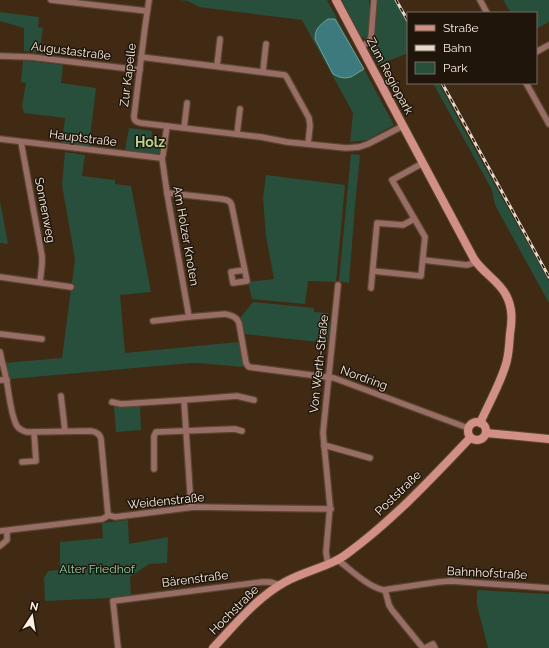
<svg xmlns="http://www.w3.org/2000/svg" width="549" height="648" viewBox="0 0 549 648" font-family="Raleway,sans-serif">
<rect width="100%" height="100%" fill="#402a13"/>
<!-- green -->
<g fill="#274f3b">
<path d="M179,0H327L394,125L367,140L350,142L353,113L302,20L199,7L188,1Z"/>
<path d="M342,0H369C370,12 372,26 367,37L364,38L361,37Z"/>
<path d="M378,0H395L408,24V53L378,65L369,49L374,42Z"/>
<path d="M503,0H549V22L536,29V13H511Z"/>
<path d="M0,12L39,17L38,27L43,28L39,53L24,51V28L0,21Z"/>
<path d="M23,60L63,65L61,83L96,88L89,146L62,143L65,118L24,113L22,106L26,83L21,82Z"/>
<path d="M433,83H439L464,130L549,281V303L495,205L492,190Z"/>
<path d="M129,128L152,131L151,141L162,142L160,153L158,154L125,150Z"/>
<path d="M65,152L85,155L82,176L115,180V184L131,186L151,292L120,295L125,353L238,342L244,367L197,363H191L10,379L5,363L62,358L75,259L62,185Z"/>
<path d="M351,154L360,155L355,206L349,283L339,281Z"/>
<path d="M266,175L345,185L336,282L308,281L305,304L252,299L248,282L274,279L266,236L263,198Z"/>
<path d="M0,201L8,244L0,243Z"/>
<path d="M253,302L314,308V312L328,313L327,321L330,324L327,343L244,334L242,323L240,318Z"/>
<path d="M140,405L141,430L116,432L114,407Z"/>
<path d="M128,520L129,544L168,537L167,563L149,564L130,577L131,597L45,601L44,578L48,571L60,570V542L103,538L102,523Z"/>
<path d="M477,590L549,594V648H488L477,605Z"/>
</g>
<!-- water -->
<path fill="#3c7a7d" stroke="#769d9b" d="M328,19H335L364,69L351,77L345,78L339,77L333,74L315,39C315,28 320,25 328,19Z"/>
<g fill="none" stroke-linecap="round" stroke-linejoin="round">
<defs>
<g id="street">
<path d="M51,0L147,11"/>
<path d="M149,0L145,27L134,116C134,121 136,122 141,123L261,137L287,142L346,148L359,147L368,144L403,126"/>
<path d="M480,0L487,13"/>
<path d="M361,47L367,43L371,38L374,0"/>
<path d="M536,52L549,45"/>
<path d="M0,56L31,57L140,70"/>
<path d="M141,57L285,75L287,78L309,118L310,126L308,144"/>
<path d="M217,66L220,39"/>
<path d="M263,71L266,44"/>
<path d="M526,83L549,124"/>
<path d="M184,128L187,103"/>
<path d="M237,134L240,109"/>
<path d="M0,139L161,158L162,157L163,155L167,126"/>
<path d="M21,142L42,256V264L40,282"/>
<path d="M167,193L222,199C228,200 231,201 232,207L247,281L233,283L231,272L244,270"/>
<path d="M423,260L467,265L477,262"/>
<path d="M373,271L421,276L425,237L392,180L423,163"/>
<path d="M0,277L71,287"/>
<path d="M371,288L377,223L403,225L414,219"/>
<path d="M189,317L225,314C232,315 237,317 239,323L246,363L248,366L249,367L334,378L468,428"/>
<path d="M153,321L189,317L167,193L162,158"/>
<path d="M0,334L42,339"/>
<path d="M0,352C2,362 5,372 7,383C9,394 11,416 17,426C19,429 23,431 27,432L91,431C97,432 100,434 101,439L108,515"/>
<path d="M0,380H7"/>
<path d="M61,396L65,431"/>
<path d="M112,402L121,404L184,400"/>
<path d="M324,445L370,458"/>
<path d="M22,462L36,461L34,432"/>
<path d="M154,469V436L156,432L235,429L242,431"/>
<path d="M191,507L184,400L237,396L254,400"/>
<path d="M108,515L115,517L194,507L331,509"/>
<path d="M0,531L102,519L106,517L108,515"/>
<path d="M0,546L7,540V531"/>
<path d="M338,560C351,570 367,586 383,590L438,582L451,581L549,588"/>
<path d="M328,564L326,552L330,506L323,433L338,285"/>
<path d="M385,590L389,605L392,610L423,648"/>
<path d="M118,648L113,601L262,582H270L280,585"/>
<path d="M425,648L433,644L435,648"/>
</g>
<g id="secondary">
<path d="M336,0L474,259C483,273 499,281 506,295C513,308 512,321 510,334C509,345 509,357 505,367C499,386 488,405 480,423"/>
<circle cx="477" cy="431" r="9"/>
<path d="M486,433L549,439"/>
<path d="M213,648C235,625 256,598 285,582C301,573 319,569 335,561C340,559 344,556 348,553C393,520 432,478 470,438"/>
</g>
</defs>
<!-- street casing -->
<use href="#street" stroke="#5a4530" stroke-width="8"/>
<!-- secondary casing -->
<use href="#secondary" stroke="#5a4530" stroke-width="10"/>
<!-- street -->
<use href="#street" stroke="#986d66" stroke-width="5.5"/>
<!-- secondary -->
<use href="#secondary" stroke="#d28f85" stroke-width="8"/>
<defs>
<g id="rail">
<path d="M396,0L408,21"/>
<path d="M442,83L549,277"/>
</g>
</defs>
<!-- rail casing -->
<use href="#rail" stroke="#e8d9ca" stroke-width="3"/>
<!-- rail -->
<use href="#rail" stroke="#1f150b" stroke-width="1.5" stroke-dasharray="4.5" stroke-linecap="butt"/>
</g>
<g text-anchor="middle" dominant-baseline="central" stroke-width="3" stroke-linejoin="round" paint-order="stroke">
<!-- street labels -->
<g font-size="12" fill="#fceee0" stroke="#1f150b">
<text transform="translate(71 51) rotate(7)">Augustastraße</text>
<text transform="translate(128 75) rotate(-83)">Zur Kapelle</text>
<text transform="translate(390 76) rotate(62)">Zum Regiopark</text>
<text transform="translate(83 138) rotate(7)">Hauptstraße</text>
<text transform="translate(45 210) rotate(79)">Sonnenweg</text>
<text transform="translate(186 236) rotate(80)">Am Holzer Knoten</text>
<text transform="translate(319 364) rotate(-84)">Von Werth-Straße</text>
<text transform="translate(364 378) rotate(20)">Nordring</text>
<text transform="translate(398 493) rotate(-44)">Poststraße</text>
<text transform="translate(166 501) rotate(-6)">Weidenstraße</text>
<text transform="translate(487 573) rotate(3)">Bahnhofstraße</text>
<text transform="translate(195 579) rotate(-7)">Bärenstraße</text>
<text transform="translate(234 610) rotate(-45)">Hochstraße</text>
</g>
<!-- park labels -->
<g font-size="12" fill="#8ad5ad" stroke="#1f150b">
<text x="97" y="569">Alter Friedhof</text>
</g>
<!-- quarter labels -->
<g font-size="14" font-weight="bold" fill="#b6d58e" stroke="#1f150b">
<text x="150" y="142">Holz</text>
</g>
</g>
<!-- legend -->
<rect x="407" y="12" width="130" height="72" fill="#1f150b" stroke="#776c60"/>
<rect x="415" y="25" width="20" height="6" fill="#d28f85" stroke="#776c60"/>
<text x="443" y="32" font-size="12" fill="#fceee0">Straße</text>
<rect x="415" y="45" width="20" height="6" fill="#e8d9ca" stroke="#776c60"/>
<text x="443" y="52" font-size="12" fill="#fceee0">Bahn</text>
<rect x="415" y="62" width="20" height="12" fill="#274f3b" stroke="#776c60"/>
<text x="443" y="72" font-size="12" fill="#fceee0">Park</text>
<!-- north arrow -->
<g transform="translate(32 616) rotate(12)" stroke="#1f150b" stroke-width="3" paint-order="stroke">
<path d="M0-3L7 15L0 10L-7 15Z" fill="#fceee0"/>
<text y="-6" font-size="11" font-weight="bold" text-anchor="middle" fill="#fceee0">N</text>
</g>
</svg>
